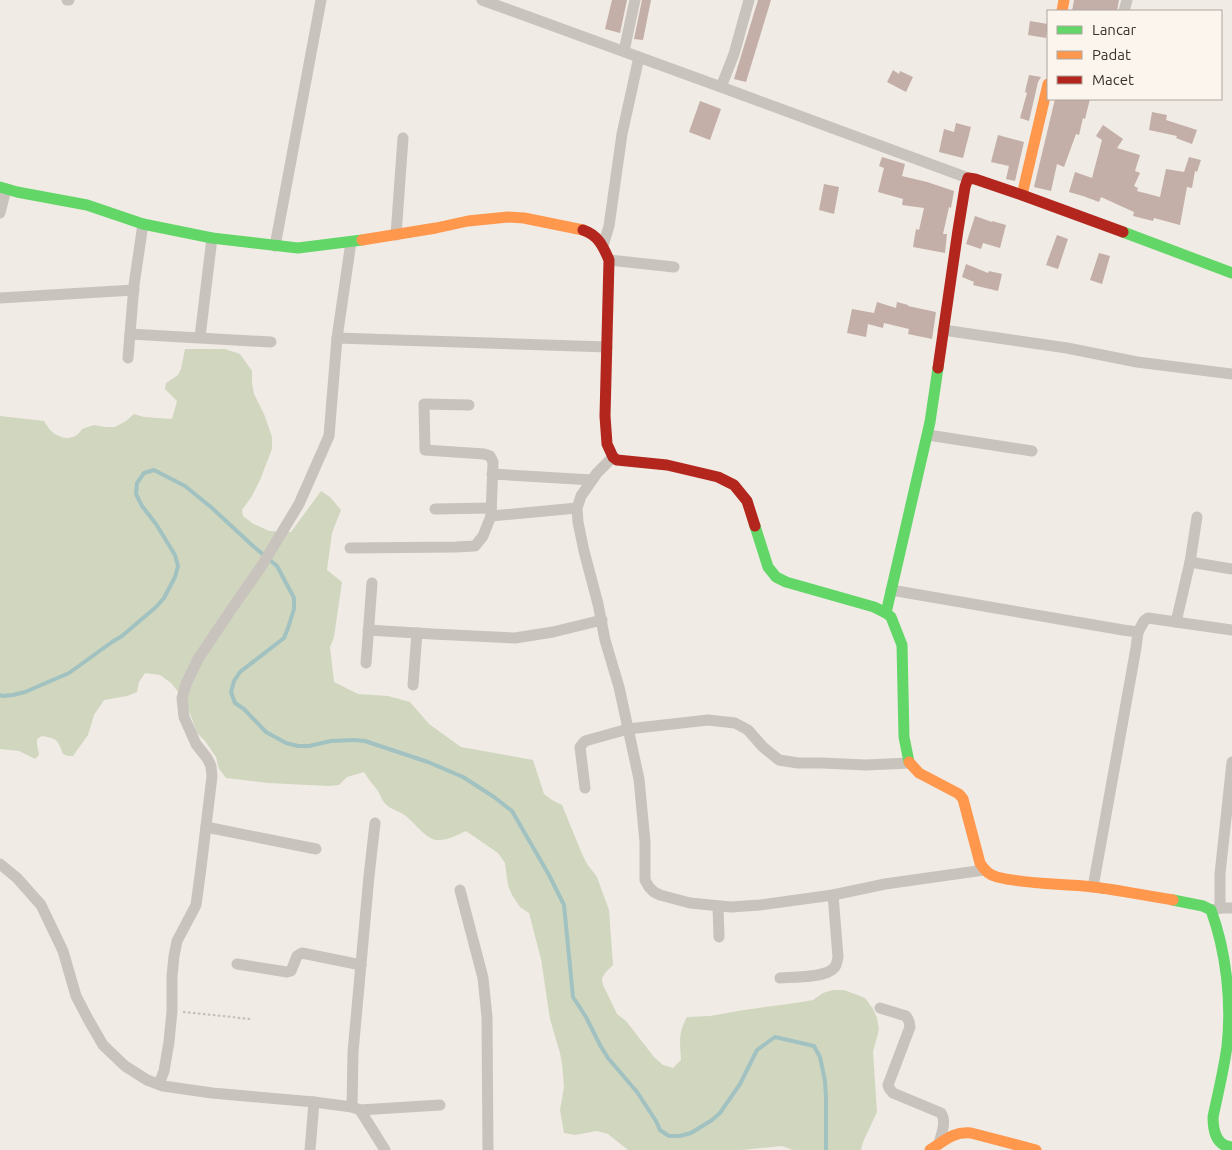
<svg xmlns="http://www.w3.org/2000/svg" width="1232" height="1150" viewBox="0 0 1232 1150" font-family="Ubuntu,sans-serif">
<rect width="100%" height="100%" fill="#f0ebe5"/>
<!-- green -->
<path fill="#d1d6bf" d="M185,349H225L240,354L252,371V383L254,394L264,414L272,437V449L260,480L252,496L242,510L243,516L252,523L269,531L291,532L321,491L330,497L341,510L332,533L327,570L342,582L334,637L330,647L334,682L358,694L388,696L410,702L429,724L461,747L533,760L544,794L552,800L562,805L582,854L587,864L597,877L609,910L613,965L605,973L602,979L603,985L617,1014L626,1021L654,1057L663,1065L673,1068L681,1060C680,1042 678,1033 687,1017L710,1016L744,1010L802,1002L813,1000L823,993L833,990H844L865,998L873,1009L877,1018L879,1029L873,1052L877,1112L863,1142L861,1150H793L782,1146L742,1150H628L608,1134L597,1131L575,1135L564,1133L560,1110L564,1087L562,1064L560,1053L550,1019L541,959L529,913L520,907L512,895L508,885L505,863L498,853L466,831C457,835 447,841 436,840C424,838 413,820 403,814C395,809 390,810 383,801C381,798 380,794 378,791C373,784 368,779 364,772L347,777L339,785L329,786L268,783L226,778L219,769L216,757L205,741L197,733L185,700L171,683L160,675L145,673L139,682L137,692L127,696L104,700L94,715L88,735L73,756H68L63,754C57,739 58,739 42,736L37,739V744L39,755L35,759L19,751L0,749V416L44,421C46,424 48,428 51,431C61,440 75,441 82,429L94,425L105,427H115L126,421L134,414L144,417L172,419L177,401L165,389L166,383L178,375L181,369Z"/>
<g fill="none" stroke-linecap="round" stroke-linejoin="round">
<!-- stream -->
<path stroke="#a1c2c1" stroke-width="4" d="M0,695L2,696L13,695L25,692L69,673L112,642L122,636L156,607L164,598L175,577L178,566L175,555L156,524L142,506L136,494L137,483L144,473L154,470L185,486L212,508L253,546L277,566L294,598V609L288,628L284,638L240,672L234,681L231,692L235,703L244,709L266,732L286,743L298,746H309L331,741L354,740L365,741L428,762L463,777L494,797L512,811L549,875L564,905L573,997L586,1017L600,1045L608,1058L637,1092L656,1121L660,1130L669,1136H680L691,1133L712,1120L720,1113L740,1084L757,1050L775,1037L814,1046L820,1057L825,1081L826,1098V1150"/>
</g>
<!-- building -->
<g fill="#c3afa7">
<path d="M612,0H627L620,33L605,29Z"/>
<path d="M642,0H651L643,40L634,39Z"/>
<path d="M758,0H771L746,82L734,79Z"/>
<path d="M1074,0H1119L1117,11H1072Z"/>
<path d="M1030,21L1048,24L1046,38L1028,35Z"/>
<path d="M893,70L899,74L900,71L913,77L906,92L887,82Z"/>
<path d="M1029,75L1041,77L1038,82L1029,121L1020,118L1027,93L1025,92Z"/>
<path d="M1055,99H1090L1085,119L1083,118L1079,135L1076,134L1064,167L1057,164L1051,191L1034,187Z"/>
<path d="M700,101L721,109L710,140L689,132Z"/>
<path d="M1152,112L1167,115L1166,120L1197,130L1192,144L1176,138L1177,136L1149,130Z"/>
<path d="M956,123L971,127L963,158L939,152L944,129L954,132Z"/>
<path d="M1103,125L1123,139L1117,148L1140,155L1135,171L1140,173L1134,186L1138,188L1137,191L1160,197L1166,169L1184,172L1189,157L1201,160L1197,172L1195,171L1192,188L1187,187L1180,225L1154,218L1153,221L1133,216L1134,212L1101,197L1099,202L1083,196L1069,192L1075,172L1092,178L1102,140L1096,136Z"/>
<path d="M998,135L1024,142L1015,181L1006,179L1009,166L991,162Z"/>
<path d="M882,157L905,164L902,176L927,182L954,191L951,208L949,207L943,234H947L945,253L913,247L916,229L919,230L924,208L902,205L903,199L878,192L884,168L879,166Z"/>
<path d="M824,184L839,187L834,214L819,210Z"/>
<path d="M975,216L992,222V221L1006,225L1000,248L983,243L981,249L966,244Z"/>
<path d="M1057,235L1068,239L1058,269L1046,265Z"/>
<path d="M1099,253L1110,256L1102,284L1090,280Z"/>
<path d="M966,264L988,273L989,271L1002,274L998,291L973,285L974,282L962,277Z"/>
<path d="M877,302L896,308L897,302L908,305V306L936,312L932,339L908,334L909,329L884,323L883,328L868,324L866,337L847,333L852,309L874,313Z"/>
</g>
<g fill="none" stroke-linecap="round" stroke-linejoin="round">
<!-- path -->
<path stroke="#c2bbb6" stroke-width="2" stroke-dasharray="2.5 2.5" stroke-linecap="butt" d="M183,1012L251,1019"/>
<!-- street -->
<g stroke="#c9c3be" stroke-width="11">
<path d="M67,0H69"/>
<path d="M482,0L721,87L968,178"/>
<path d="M1124,11L1127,0"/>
<path d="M624,51L635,0"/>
<path d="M721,87L734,54L749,0"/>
<path d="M0,213L6,189"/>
<path d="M396,235L403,138"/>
<path d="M275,246L321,0"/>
<path d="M603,246L609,226L622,134L639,57"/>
<path d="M609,260L674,267"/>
<path d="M0,298L134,290"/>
<path d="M943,330L1067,348L1137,362L1232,374"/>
<path d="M130,334L271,342"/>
<path d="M200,337L212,238"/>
<path d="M337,338L351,242"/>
<path d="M128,358L134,285L143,224"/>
<path d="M469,405L424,404L425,450L484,454L490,456L493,462L491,516"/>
<path d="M928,435L1032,451"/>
<path d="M613,457L597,473L581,496L577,508L578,522L584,551L598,604L605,640L619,687L639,779L645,842V880L649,887L654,892L660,895L690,903L731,907L760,905L833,895L885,884L984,870"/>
<path d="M492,474L592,480"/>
<path d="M435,509L491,508"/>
<path d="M350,548L456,547L475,546L483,536L491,516L577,508"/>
<path d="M1190,562L1197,517"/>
<path d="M891,590L1123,630L1138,632L1136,648L1093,887"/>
<path d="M1176,622L1190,562L1232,569"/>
<path d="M368,630L433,634L515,638L553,632L602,620"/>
<path d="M1138,632L1144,621L1148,618L1232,630"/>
<path d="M366,663L372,583"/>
<path d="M413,685L417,633"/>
<path d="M585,788L580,747L585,741L628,729L708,720L735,723L748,730L763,747L779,760L798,763H822L866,765L909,763"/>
<path d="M206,827L316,849"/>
<path d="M0,864L17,878L41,905L63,951L76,996L88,1019L103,1045L125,1066L147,1080L163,1086L212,1093L314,1102L352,1107L360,1110L385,1150"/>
<path d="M460,890L483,978L487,1017L488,1150"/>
<path d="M718,906L719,937"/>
<path d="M1220,908V874L1232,762"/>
<path d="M1212,910L1220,908H1232"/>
<path d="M237,964L287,972L291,971L297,956L302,953L361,965"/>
<path d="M780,978C794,977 825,978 834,968C837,965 837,961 838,957L833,895"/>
<path d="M880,1008L906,1016C909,1020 910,1022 910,1027L888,1085L889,1088L893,1093L941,1113C947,1122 941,1134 939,1144"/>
<path d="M159,1084L164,1071L169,1042L172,1011V976L174,956L177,941L196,905L201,868L212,776L211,766L207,758L196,744L184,717L182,698L186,684L198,659L235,604L261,567L299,504L329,436L337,338L607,347"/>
<path d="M352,1107L353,1052L369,876L375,823"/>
<path d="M360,1110L440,1105"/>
<path d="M310,1150L314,1102"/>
</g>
<!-- fast -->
<g stroke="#63d668" stroke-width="11">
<path d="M0,187L17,192L87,205L143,224L212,238L298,248L362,240"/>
<path d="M1123,232L1232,273"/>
<path d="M755,526L768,567L776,577L786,582L874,607L886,613L891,617L902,645L904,737L909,762"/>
<path d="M886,613L930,422L938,368"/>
<path d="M1173,900L1203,906L1211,910C1226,951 1232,1002 1227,1046C1224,1069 1218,1093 1213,1117C1213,1131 1216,1146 1232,1147"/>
</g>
<!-- slow -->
<g stroke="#ff974d" stroke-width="11">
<path d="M1062,11L1064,0"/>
<path d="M1022,195L1048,84"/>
<path d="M362,240L436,228L468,221L508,217L524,218L583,230"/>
<path d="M909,762L919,773L959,794L963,799L980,863C984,870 989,875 997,877C1029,885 1061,883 1093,887C1120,890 1146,896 1173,900"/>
<path d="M930,1150C944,1141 954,1131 971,1133L1036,1150"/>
</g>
<!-- jam -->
<g stroke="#b3261e" stroke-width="11">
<path d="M583,230C598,235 603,246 609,260L605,416L607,444L613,457L617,460L667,465L718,477L734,485L747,501L755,526"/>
<path d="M938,368L958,230L965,187L968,178L975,179L1022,195L1123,232"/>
</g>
</g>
<!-- legend -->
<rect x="1047" y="10" width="175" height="90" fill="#fbf5ee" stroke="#aea6a0"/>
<rect x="1057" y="26" width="25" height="8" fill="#63d668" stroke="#aea6a0"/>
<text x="1092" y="35" font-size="15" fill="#3b302b">Lancar</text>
<rect x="1057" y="51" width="25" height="8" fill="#ff974d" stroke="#aea6a0"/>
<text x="1092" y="60" font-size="15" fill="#3b302b">Padat</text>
<rect x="1057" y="76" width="25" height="8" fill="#b3261e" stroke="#aea6a0"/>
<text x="1092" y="85" font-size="15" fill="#3b302b">Macet</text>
</svg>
